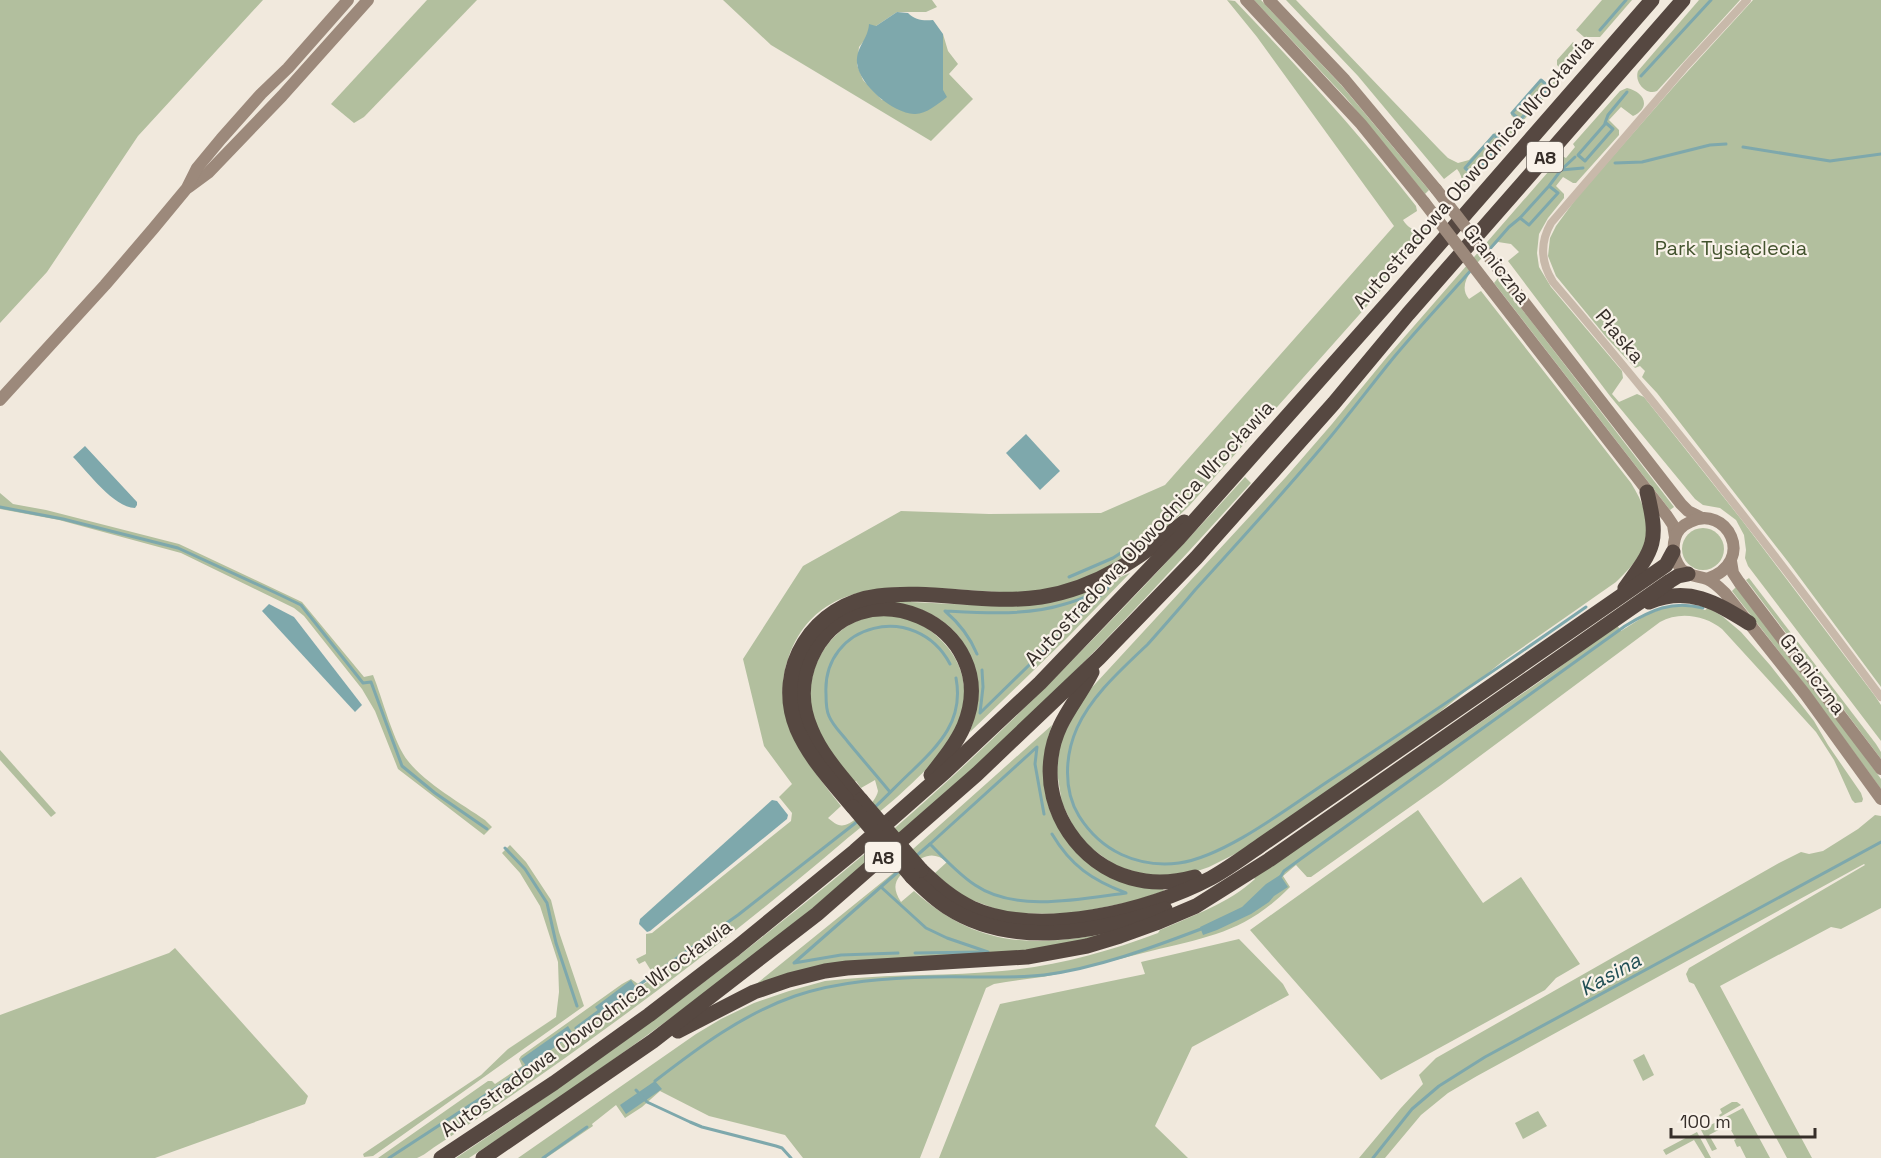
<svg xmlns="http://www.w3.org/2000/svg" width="1881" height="1158" viewBox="0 0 1881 1158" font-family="'Space Grotesk',sans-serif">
<rect width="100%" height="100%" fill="#f1e9dd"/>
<!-- green -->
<g fill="#b2bf9e">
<path d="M0,0H263L138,136L47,272L0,323Z"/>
<path d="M427,0H477L364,117L354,123L331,104Z"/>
<path d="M723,0H932L937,7L926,12H897L876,26L859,47L857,65L863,80L882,100L943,90V34L948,51L958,64L949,74L973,99L931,141L771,45Z"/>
<path d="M1227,0L1235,1C1298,67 1360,134 1416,206L1417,211L1403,220C1417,242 1433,222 1445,210C1451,203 1460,196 1462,187C1463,180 1461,174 1457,169L1444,179L1358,76L1286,0H1296L1439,149L1448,158L1458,163L1469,160L1496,132L1504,137L1517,121L1511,115L1512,113L1541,80L1549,87L1563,71L1557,65V60L1573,42L1581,49V53L1552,91L1534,108L1433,228L1380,285L1383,288L1189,506C1154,540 1115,570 1068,584C1049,590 1026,593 1005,592C930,591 823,563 789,656C767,716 806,762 841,806L828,818C833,822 838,827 845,825C856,822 876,802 878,791L875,780L861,788L856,781L854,782C839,764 822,744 814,722C798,672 833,614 887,615C913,616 933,629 949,649C969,675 969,709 952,737C929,774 877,814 843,842C732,937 613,1026 492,1109C473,1121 455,1134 436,1146C430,1150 423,1156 417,1158C406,1158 390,1158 378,1158L488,1081H492L495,1084L522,1066L519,1059L521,1056L622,984L631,979L641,986L655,977L645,961L639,964L636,959L646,954V934L652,933L791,821L792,813L779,797L792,784L764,746L743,659L803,566L901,511L989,514L1101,513L1165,485L1394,226L1257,37Z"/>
<path d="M1254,0H1261L1342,86L1429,190L1425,194L1346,98Z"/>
<path d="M1602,0H1632L1600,37H1584L1576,30Z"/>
<path d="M1699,0H1740L1657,91C1646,96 1634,82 1638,71Z"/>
<path d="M1753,0H1881V687L1789,563L1657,393L1642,377L1645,371L1640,366L1635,368L1607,338L1556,276L1548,256L1550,238L1556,226L1578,196L1677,83Z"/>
<path d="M1627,88C1644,92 1652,107 1633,116L1621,107L1609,120L1619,130V135L1576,183H1573L1563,177L1556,186L1564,194V198L1548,218L1539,234L1537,253L1539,267L1551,287L1622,371L1623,378L1612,394L1619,402L1637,394L1644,397L1741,519L1875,696L1881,705V741L1748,566L1745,558L1746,550L1744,535L1736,520L1720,508L1703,505L1695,499L1610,396L1508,261L1519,252L1511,244L1498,242C1485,255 1453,281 1469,299L1481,291L1631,483C1657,525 1652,549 1616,582L1503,661L1430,720L1243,850L1209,867L1186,875H1146L1116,866L1091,848L1075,830L1062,803L1057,772L1060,742L1084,696L1286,477L1332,424L1387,357L1562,156L1566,158L1575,147L1573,144L1620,91Z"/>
<path d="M1498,278L1674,507L1670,510L1494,283Z"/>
<path d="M1245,477L1251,483C1165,578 1078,673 983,759C916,820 848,880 778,936C679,1015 575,1088 469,1158H456C609,1056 757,947 896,827C1021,718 1134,599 1245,477Z"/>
<path d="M0,493L13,504L46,510L179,544L302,602L364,677L373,675C382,697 394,744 408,761C425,783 462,804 485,820L492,827L484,835L398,769L375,711L362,689L304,616L294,608L181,553L59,520L0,509Z"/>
<circle cx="1703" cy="549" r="21"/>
<path d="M1130,573L1067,638L970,732C988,678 971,624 913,607L912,609C849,594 786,644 801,711C808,743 830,768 851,793L848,795C829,773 809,751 800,723C785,679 806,630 848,610C867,601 890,599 911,599V602C965,604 1022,611 1074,596C1093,590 1111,581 1130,573Z"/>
<path d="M1749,578L1876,744L1881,752V759L1746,580Z"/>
<path d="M1736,587L1843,727L1881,779V789L1805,685L1732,591Z"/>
<path d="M1671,606H1692L1705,610L1708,608L1722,616L1741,632L1770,665L1814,721L1828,745L1861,793L1863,799L1862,802L1855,803L1852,800L1834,760L1816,732L1722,629C1705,615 1679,611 1660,622L1441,785L1311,877H1307L1296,865L1283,876L1290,887C1246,932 1208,937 1151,951C1118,959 1085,968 1053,975C1033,979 1013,980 994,984L986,988L920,1158H803L785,1135L709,1116L660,1091L642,1107L625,1118L616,1105L592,1124L593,1126L546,1158H518L696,1034L721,1019L754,1003L789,991L825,981L845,979C897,974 950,976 1002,971C1056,966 1108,952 1158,933L1160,930C1192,916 1229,903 1255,879L1254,878L1542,680L1617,625L1621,631L1648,614Z"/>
<path d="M1052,725C1039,761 1040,803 1063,835C1066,840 1070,846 1075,849C1083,855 1095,858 1104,863C1124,871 1144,880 1163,889L1164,891L1134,901L1071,914L1007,913L961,896L935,873L947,862C934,851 924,855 912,865C898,876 889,884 901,902L914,891C980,950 1037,947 1119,931L1043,950L755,985L897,870L894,866Z"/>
<path d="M0,750L56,813L51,817L0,760Z"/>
<path d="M1418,810L1483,903L1521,877L1580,964L1556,978L1545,990L1381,1080L1250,930Z"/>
<path d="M1875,815L1881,816V908L1841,929L1831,927L1720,986L1812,1158H1787L1694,984L1689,982L1686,974L1689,968L1865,865L1864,864L1477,1076L1448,1093L1421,1115L1385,1158H1359L1400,1109L1423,1084L1419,1075L1436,1058L1779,863L1801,852L1809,854L1823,851L1858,829Z"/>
<path d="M510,845L526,862L551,900L559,932L584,1006L373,1156L364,1157L363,1154L481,1075L508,1049L556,1017L559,992L558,962L540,906L520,873L502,853Z"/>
<path d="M1239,939L1283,984L1289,995L1192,1047L1155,1126L1188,1158H939L1000,1004L1145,974L1141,962Z"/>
<path d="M175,948L308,1096L305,1104L155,1158H0V1015L169,953Z"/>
<path d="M1644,1054L1654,1075L1643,1081L1633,1060Z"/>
<path d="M1732,1102H1737L1741,1105L1720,1117L1719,1115L1722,1113L1720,1109Z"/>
<path d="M1743,1108L1770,1158H1746L1740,1146L1737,1147L1734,1140L1736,1139L1728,1125L1709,1135L1717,1149L1712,1151L1701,1130Z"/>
<path d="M1538,1111L1547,1126L1523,1139L1515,1123Z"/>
<path d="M1697,1132L1711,1158H1705L1694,1140L1666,1155L1663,1150Z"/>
</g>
<!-- water -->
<g fill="#7ea8ac">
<path d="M897,12L908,13C915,20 923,21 933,20L943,34V90L947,97C938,104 925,115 914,114C893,113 859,85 857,63C856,46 868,40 869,24L876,26Z"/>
<path d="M1026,434L1060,471L1040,490L1006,453Z"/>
<path d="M85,446L137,502V505L135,508C113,507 88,472 73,457Z"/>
<path d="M269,604L294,617L362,705L355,712L262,611Z"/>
<path d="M772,800L777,801L788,815L787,819L650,931L647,932L639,924L640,919Z"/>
<path d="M1280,875L1288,887L1274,896L1269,902L1251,914L1217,930L1203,935L1200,927L1242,907L1266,884Z"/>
<path d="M631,980L637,989L602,1015L595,1007Z"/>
<path d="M568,1026L573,1034L527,1067L521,1059Z"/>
<path d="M655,1081L662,1089L626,1114L620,1105Z"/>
</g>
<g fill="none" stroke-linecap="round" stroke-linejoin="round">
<!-- stream -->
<g stroke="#7ea8ac" stroke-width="3">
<path d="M1600,30L1626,0"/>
<path d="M1641,76L1711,0"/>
<path d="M1541,80L1549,87L1520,120L1512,113Z"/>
<path d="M1605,123L1608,115L1627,92"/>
<path d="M1606,123L1613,129L1585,161L1578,155Z"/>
<path d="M1494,135L1502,142L1473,175L1465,168Z"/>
<path d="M1743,147L1830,161L1881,154"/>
<path d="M1575,157L1561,170L1583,168"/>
<path d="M1615,163L1642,162L1710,145L1726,144"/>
<path d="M1549,186L1558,193L1529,225L1520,218L1549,186L1561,170"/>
<path d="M1488,251L1509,227L1520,218"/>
<path d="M1472,269C1445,300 1416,330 1390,362C1365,393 1342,424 1316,454C1277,500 1236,545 1195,590C1180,608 1164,626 1148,644C1122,669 1092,695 1077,728C1065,755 1063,790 1079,816C1101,851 1137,868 1179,863C1224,857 1288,808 1327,782C1414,725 1500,667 1586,607"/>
<path d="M0,507L63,519L178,548L276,593L301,605L363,683L371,682L402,766L435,793L487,829"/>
<path d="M1069,577L1113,558L1133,545"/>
<path d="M977,654C970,637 959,623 945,611C984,613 1027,616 1065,604C1080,600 1094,593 1108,588L980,713L983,687L982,670"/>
<path d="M890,792C876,775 862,759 848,742C842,734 833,726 829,716C826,710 826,701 826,694C822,623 916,600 950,664"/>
<path d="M875,807C887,796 899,783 912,771C940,744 964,720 956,678"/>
<path d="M1044,814L1035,764L1037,747L930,844C944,858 958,874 975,885C1016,913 1081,899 1126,893C1092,880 1071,866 1052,834"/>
<path d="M505,848L525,869L547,903L556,943L577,1006"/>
<path d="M915,857L930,844"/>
<path d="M1281,876L1284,871L1302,858L1625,626C1651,610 1672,600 1703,608"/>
<path d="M881,887L926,928L947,938L988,952"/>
<path d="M898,953L841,955L794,963L899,871"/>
<path d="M915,953L982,952"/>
<path d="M636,987L738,915L858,821"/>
<path d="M576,1028L599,1011"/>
<path d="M655,1081C699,1047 743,1014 795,996C839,981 888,978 934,977C971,976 1008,979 1044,975C1097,968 1151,948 1201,929"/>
<path d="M636,1090L647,1102L690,1122L702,1127L776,1146L782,1148L791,1158"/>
<path d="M389,1158L504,1083L526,1066"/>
<path d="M543,1158L587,1127"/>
<path d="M1373,1158L1412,1109L1439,1086L1485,1057L1881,842"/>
</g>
<!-- street -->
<path stroke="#c8b9aa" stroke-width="8" d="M1747,0L1686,66L1551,223C1539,244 1541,263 1553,282C1668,416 1776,555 1881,697"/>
<!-- secondary -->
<g stroke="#9c897b" stroke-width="12">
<path d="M1246,0L1361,124L1424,202"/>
<path d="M1269,0L1345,80L1436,189"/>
<path d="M189,187L208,173L282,96L368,0"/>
<path d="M1499,270L1681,504L1688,511L1702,518"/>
<path d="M1487,284L1667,516L1673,525L1675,537"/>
<path d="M0,400L105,285L153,229L187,188L197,168L221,139L261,94L288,68L348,0"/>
<path d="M1731,561L1733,573L1739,582L1881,769"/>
<path d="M1707,579C1758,561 1726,503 1690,522C1683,525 1677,531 1675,538C1672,549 1674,560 1681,569C1688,576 1698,576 1707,579C1714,582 1719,587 1725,593L1805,694L1881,799"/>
</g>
<!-- highway -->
<g stroke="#564841" stroke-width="15">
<path d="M1625,588C1655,547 1659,542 1647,492"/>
<path d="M1649,602C1689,586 1715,602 1749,623"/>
<path d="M1092,672C1077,702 1055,722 1051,758C1044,811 1080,864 1131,878C1152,884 1173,883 1195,877"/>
<path d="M861,800C843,778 822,756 811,729C801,706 801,681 811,658C855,559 1006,624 964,726C956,744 943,760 931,775"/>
<path d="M853,807C833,783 810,759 797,729C772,668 814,604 878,596C932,589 987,605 1041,597C1098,588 1141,557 1184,522"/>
<path d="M921,870C937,885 952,899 972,908C1039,938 1149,911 1211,878C1229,868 1245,856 1261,845L1666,565L1673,552"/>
<path d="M912,877C923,888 934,899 947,907C1012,949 1096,933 1165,909"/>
<path d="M678,1031L754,992L789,980L825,971L847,968L1027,957L1087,946L1120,936L1156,923L1196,906L1269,860L1670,581L1678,576L1688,574"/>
<path d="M441,1158L554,1083L649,1015L735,949L855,851L946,771L1040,683L1179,538L1393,297L1652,0"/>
<path d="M483,1158L653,1041L817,914L977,774L1099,658L1196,558L1334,403L1408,314L1683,0"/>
</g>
<!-- secondary-bridge -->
<g stroke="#9c897b" stroke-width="12">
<path d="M1436,189L1499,270"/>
<path d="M1424,202L1487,284"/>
</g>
<!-- highway-bridge -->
<g stroke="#564841" stroke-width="15">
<path d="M861,800L921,870"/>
<path d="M853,807L912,877"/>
</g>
</g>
<g text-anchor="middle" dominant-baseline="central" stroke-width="4.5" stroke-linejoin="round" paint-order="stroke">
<!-- shield labels -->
<g fill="#f9f2e9" stroke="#706963" stroke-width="1.5">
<rect x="1527" y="142" width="36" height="30" rx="4.5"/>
<rect x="865" y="842" width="36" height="30" rx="4.5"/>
</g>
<g font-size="18" font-weight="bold" fill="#362e29">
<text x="1545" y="157">A8</text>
<text x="883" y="857">A8</text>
</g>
<!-- street labels -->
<g font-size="20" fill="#362e29" stroke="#f9f2e9">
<text transform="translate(1473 172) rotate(-49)">Autostradowa Obwodnica Wrocławia</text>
<text transform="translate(1497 264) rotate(52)">Graniczna</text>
<text transform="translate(1620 336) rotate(50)">Płaska</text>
<text transform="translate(1149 533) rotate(-47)">Autostradowa Obwodnica Wrocławia</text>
<text transform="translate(1813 674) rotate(53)">Graniczna</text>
<text transform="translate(586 1028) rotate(-36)">Autostradowa Obwodnica Wrocławia</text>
</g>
<!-- park labels -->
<g font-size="20" fill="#43532e" stroke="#f9f2e9">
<text x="1731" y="248">Park Tysiąclecia</text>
</g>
<!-- water labels -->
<g font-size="21" font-style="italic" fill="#214f55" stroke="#f9f2e9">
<text transform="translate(1610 974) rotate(-29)">Kasina</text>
</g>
</g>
<!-- scale -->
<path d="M1671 1128v9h144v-9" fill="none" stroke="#362e29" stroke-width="3"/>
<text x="1680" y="1128" font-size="18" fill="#362e29" stroke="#f9f2e9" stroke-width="4.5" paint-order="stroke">100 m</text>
</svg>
